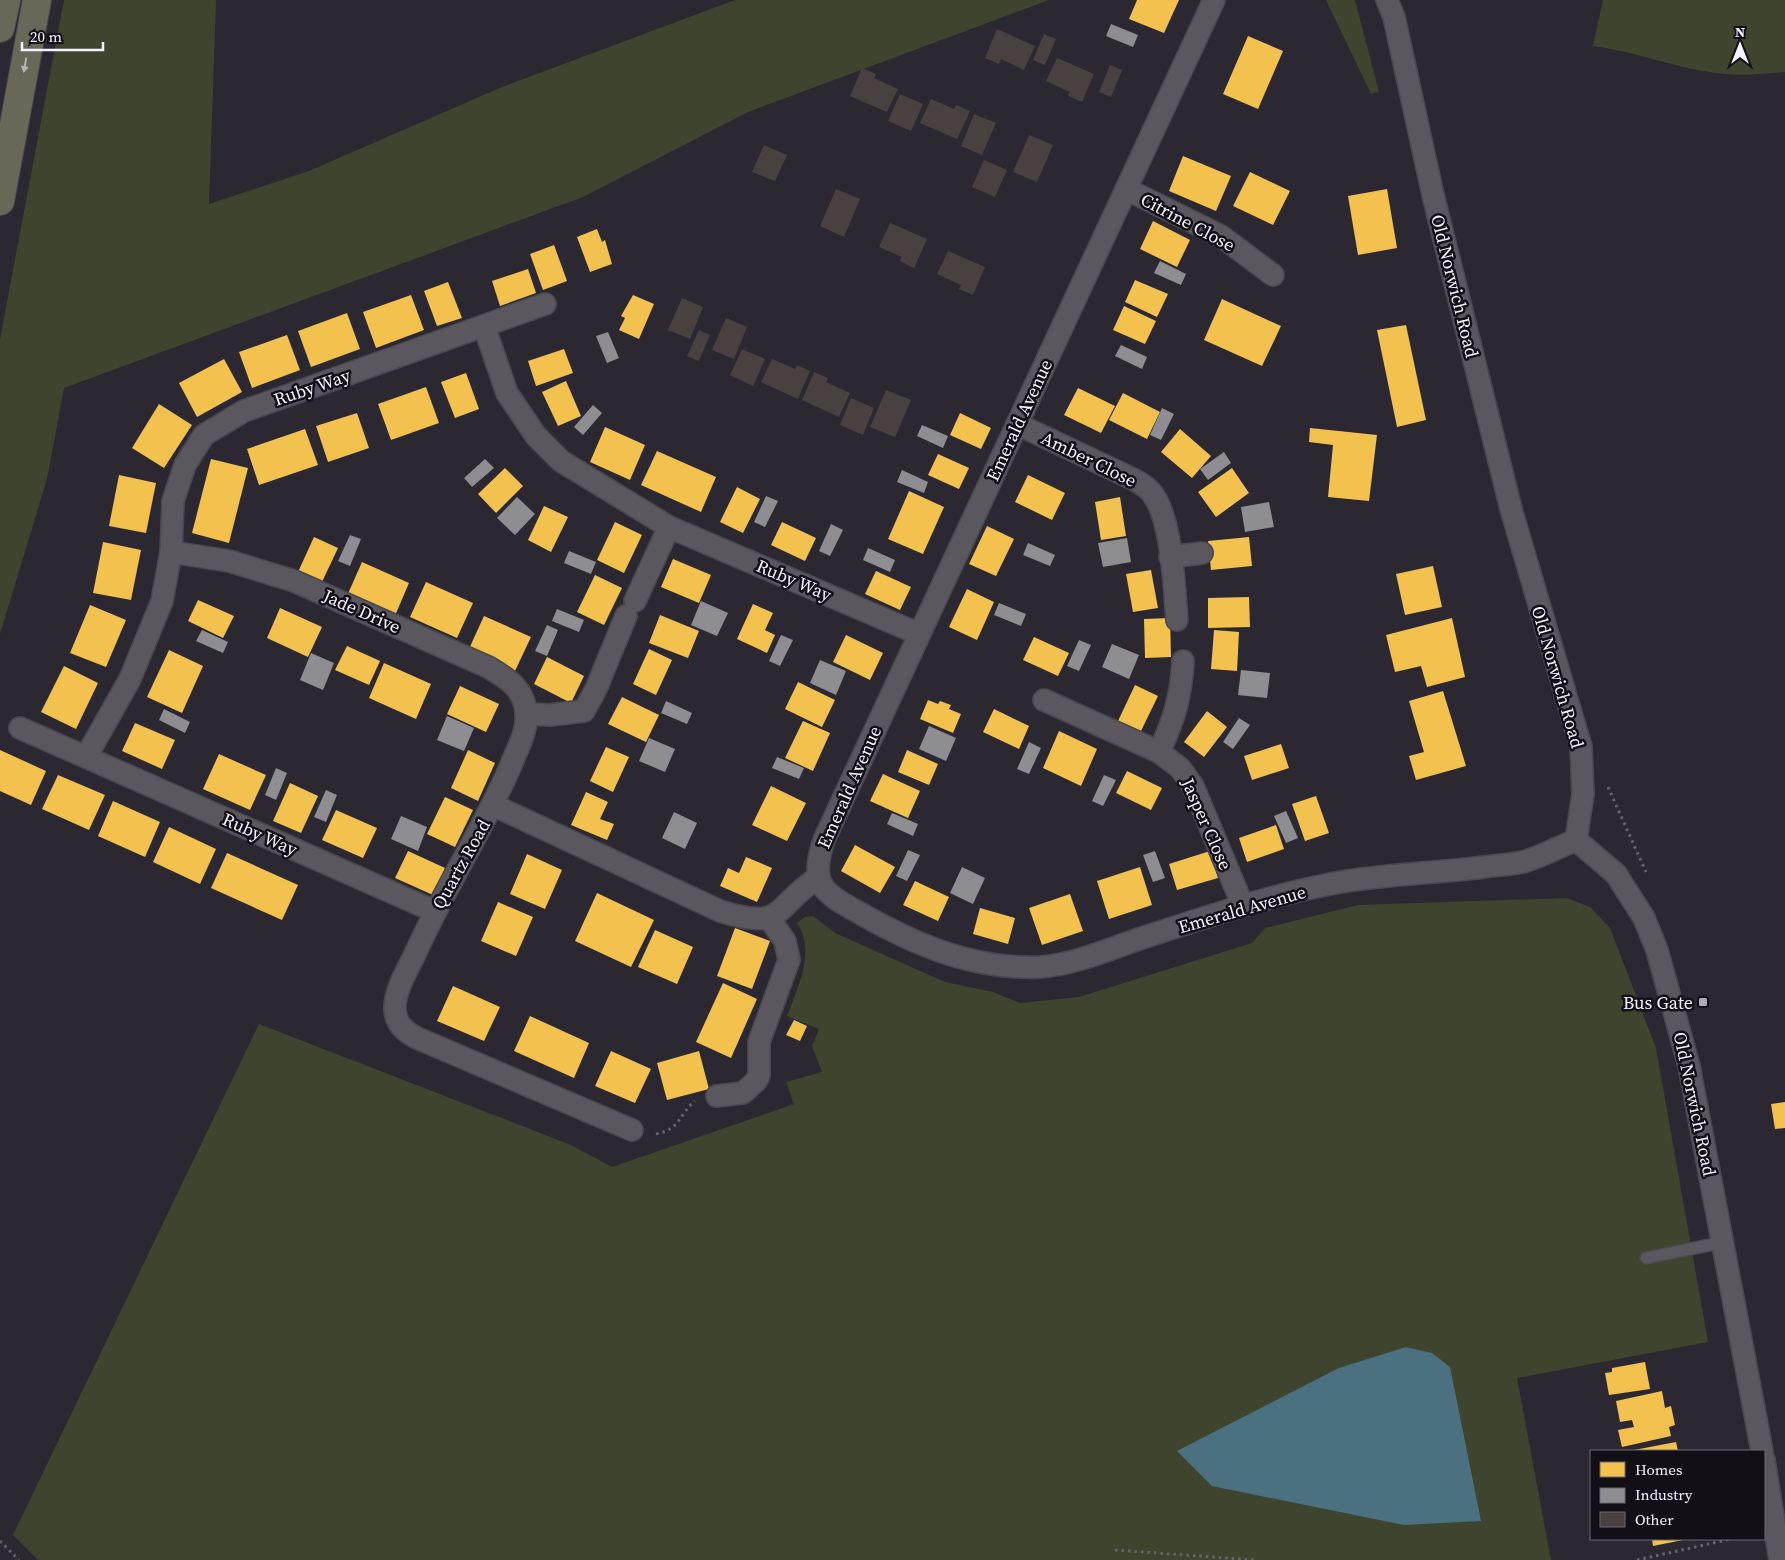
<svg xmlns="http://www.w3.org/2000/svg" width="1785" height="1560" viewBox="0 0 1785 1560" font-family="'Source Serif 4',serif">
<rect width="100%" height="100%" fill="#2b2831"/>
<!-- green -->
<g fill="#3f442e">
<path d="M64,0H216L209,204L309,171L502,87L735,0H1049L748,112L583,197L64,388L47,479L0,634V339Z"/>
<path d="M1326,0H1355L1379,92L1371,94Z"/>
<path d="M1603,0H1785V72C1762,74 1739,76 1716,73C1674,68 1635,51 1593,46Z"/>
<path d="M1567,898L1590,907L1610,928L1656,1048L1708,1342L1517,1378L1551,1560H38L13,1535L259,1024L571,1145L612,1167L794,1104L786,1082L822,1072L812,1046L819,1029L787,1016C798,987 816,951 797,923L805,917L813,916L835,933L945,982L993,992L1020,1003L1079,997L1252,943L1265,928L1358,905Z"/>
</g>
<!-- water -->
<path fill="#4b7181" d="M1406,1347L1432,1353L1450,1367L1481,1521L1404,1525L1212,1486L1177,1451L1339,1368Z"/>
<!-- homes -->
<g fill="#f2c14e">
<path d="M1137,0H1179L1164,33L1129,19Z"/>
<path d="M1248,36L1283,51L1258,109L1223,94Z"/>
<path d="M1183,156L1231,176L1216,211L1169,191Z"/>
<path d="M1250,172L1290,191L1273,225L1233,206Z"/>
<path d="M1387,189L1397,248L1358,255L1348,196Z"/>
<path d="M1153,221L1190,240L1177,267L1140,249Z"/>
<path d="M597,229L602,242L605,240L612,264L590,272L577,237Z"/>
<path d="M554,245L567,281L543,290L530,254Z"/>
<path d="M528,269L536,293L500,306L492,281Z"/>
<path d="M1135,280L1168,294L1157,317L1125,302Z"/>
<path d="M448,282L462,318L437,326L424,291Z"/>
<path d="M411,295L424,330L376,348L363,312Z"/>
<path d="M633,295L654,304L639,339L619,330L625,318L621,316Z"/>
<path d="M1222,299L1281,326L1262,366L1204,340Z"/>
<path d="M1124,306L1156,321L1145,344L1113,330Z"/>
<path d="M347,313L360,349L311,367L298,331Z"/>
<path d="M1406,325L1426,420L1397,427L1377,330Z"/>
<path d="M287,335L300,370L252,388L239,352Z"/>
<path d="M564,349L573,373L536,386L528,361Z"/>
<path d="M224,359L242,392L197,417L179,383Z"/>
<path d="M466,373L479,409L455,418L441,382Z"/>
<path d="M566,381L581,416L558,426L542,392Z"/>
<path d="M426,387L439,423L391,440L378,404Z"/>
<path d="M1078,388L1115,406L1101,433L1064,415Z"/>
<path d="M1123,393L1160,412L1147,439L1109,420Z"/>
<path d="M159,404L192,425L164,468L132,448Z"/>
<path d="M357,413L369,448L328,462L316,426Z"/>
<path d="M960,413L991,428L981,449L950,435Z"/>
<path d="M605,427L645,445L630,480L590,462Z"/>
<path d="M1310,428L1377,435L1369,501L1328,497L1333,445L1309,442Z"/>
<path d="M305,429L318,465L259,485L247,449Z"/>
<path d="M1180,429L1211,456L1192,478L1161,452Z"/>
<path d="M657,451L716,477L701,512L641,485Z"/>
<path d="M938,454L969,468L959,489L928,475Z"/>
<path d="M211,459L248,468L229,543L192,533Z"/>
<path d="M505,468L523,486L496,513L478,494Z"/>
<path d="M1232,468L1249,493L1216,517L1198,492Z"/>
<path d="M119,475L156,483L146,533L109,526Z"/>
<path d="M1028,475L1065,493L1052,520L1015,502Z"/>
<path d="M737,487L760,499L743,533L720,522Z"/>
<path d="M909,491L944,507L923,554L888,539Z"/>
<path d="M1120,497L1126,536L1101,540L1095,502Z"/>
<path d="M544,506L568,517L551,552L528,540Z"/>
<path d="M615,522L642,535L624,573L597,560Z"/>
<path d="M782,522L816,538L805,561L771,545Z"/>
<path d="M987,526L1014,539L996,576L969,564Z"/>
<path d="M314,537L338,548L322,582L298,572Z"/>
<path d="M1249,537L1252,566L1211,570L1208,541Z"/>
<path d="M103,542L141,550L131,600L93,593Z"/>
<path d="M673,559L711,575L699,603L661,587Z"/>
<path d="M362,562L409,583L394,618L347,596Z"/>
<path d="M1433,566L1442,607L1405,615L1396,574Z"/>
<path d="M1151,570L1158,608L1133,612L1126,574Z"/>
<path d="M876,571L911,587L900,610L865,594Z"/>
<path d="M595,575L622,588L604,625L577,612Z"/>
<path d="M426,582L473,603L457,638L410,617Z"/>
<path d="M967,589L994,602L977,640L949,627Z"/>
<path d="M1249,597L1250,627L1208,628V598Z"/>
<path d="M198,600L234,616L223,638L188,621Z"/>
<path d="M753,604L773,613L765,630L775,635L767,653L737,639Z"/>
<path d="M90,605L126,620L106,667L70,653Z"/>
<path d="M280,608L322,627L308,657L267,638Z"/>
<path d="M660,615L699,631L688,658L649,643Z"/>
<path d="M484,616L531,637L515,671L468,651Z"/>
<path d="M1170,618L1171,657L1145,658L1144,619Z"/>
<path d="M1452,618L1465,677L1427,687L1421,666L1395,672L1386,635Z"/>
<path d="M1214,630L1239,632L1237,671L1211,669Z"/>
<path d="M846,635L883,653L870,680L833,662Z"/>
<path d="M1034,637L1069,653L1058,676L1023,660Z"/>
<path d="M347,646L380,661L369,685L335,670Z"/>
<path d="M649,649L672,660L656,695L633,684Z"/>
<path d="M169,650L203,666L182,713L147,697Z"/>
<path d="M547,657L584,676L571,703L534,684Z"/>
<path d="M384,663L431,684L416,719L369,698Z"/>
<path d="M64,666L98,683L76,729L41,712Z"/>
<path d="M798,682L835,700L822,727L785,709Z"/>
<path d="M1135,685L1158,696L1141,731L1118,721Z"/>
<path d="M460,686L499,704L486,732L447,714Z"/>
<path d="M1443,691L1466,766L1416,780L1409,756L1424,752L1409,701Z"/>
<path d="M622,697L659,715L646,742L608,724Z"/>
<path d="M928,700L938,704L940,701L951,705L949,709L961,714L953,733L920,719Z"/>
<path d="M994,709L1029,726L1019,749L983,732Z"/>
<path d="M1207,711L1227,727L1204,757L1184,742Z"/>
<path d="M803,721L830,733L813,771L785,758Z"/>
<path d="M135,723L175,740L162,769L122,751Z"/>
<path d="M1059,731L1097,749L1081,786L1043,768Z"/>
<path d="M1281,744L1289,768L1252,780L1244,756Z"/>
<path d="M606,747L629,757L613,792L590,781Z"/>
<path d="M0,750L46,771L31,805L0,791Z"/>
<path d="M468,750L495,763L478,801L451,788Z"/>
<path d="M907,750L938,764L929,785L898,772Z"/>
<path d="M219,754L266,775L250,810L203,789Z"/>
<path d="M1127,771L1162,788L1151,810L1116,793Z"/>
<path d="M883,774L920,791L908,818L870,801Z"/>
<path d="M58,775L105,795L89,830L42,809Z"/>
<path d="M290,783L318,796L301,833L273,821Z"/>
<path d="M771,786L806,803L787,841L752,825Z"/>
<path d="M586,792L608,802L600,819L614,824L607,840L571,825Z"/>
<path d="M1316,796L1329,833L1305,841L1292,804Z"/>
<path d="M445,797L473,810L455,847L427,834Z"/>
<path d="M113,801L160,822L145,857L98,836Z"/>
<path d="M336,810L377,828L363,858L322,840Z"/>
<path d="M1276,825L1284,849L1247,862L1239,838Z"/>
<path d="M169,827L216,849L200,884L153,862Z"/>
<path d="M855,845L895,867L880,893L841,871Z"/>
<path d="M408,851L445,868L433,895L395,878Z"/>
<path d="M1210,851L1218,878L1177,890L1169,864Z"/>
<path d="M227,853L298,885L282,920L211,888Z"/>
<path d="M527,854L562,870L545,909L510,894Z"/>
<path d="M746,857L772,868L757,902L720,886L728,868L739,873Z"/>
<path d="M1140,867L1152,905L1109,919L1097,881Z"/>
<path d="M915,881L949,897L938,921L903,905Z"/>
<path d="M597,893L654,920L631,967L575,941Z"/>
<path d="M1070,894L1083,931L1042,945L1029,908Z"/>
<path d="M498,902L533,917L516,956L481,941Z"/>
<path d="M980,908L1015,918L1008,944L973,934Z"/>
<path d="M735,928L770,941L752,989L717,976Z"/>
<path d="M655,930L693,947L677,984L638,967Z"/>
<path d="M723,983L757,999L731,1058L696,1042Z"/>
<path d="M453,986L500,1007L484,1041L437,1021Z"/>
<path d="M530,1016L589,1043L574,1078L514,1051Z"/>
<path d="M794,1020L807,1026L800,1041L786,1035Z"/>
<path d="M611,1051L651,1069L635,1103L595,1086Z"/>
<path d="M699,1051L709,1089L667,1100L657,1063Z"/>
<path d="M1785,1102V1128L1775,1129L1771,1104Z"/>
<path d="M1645,1362L1650,1389L1609,1395L1605,1373L1612,1372V1368Z"/>
<path d="M1662,1391L1665,1408L1671,1406L1675,1425L1669,1427L1671,1436L1622,1447L1618,1430L1634,1427L1632,1420L1620,1422L1616,1401Z"/>
<path d="M1676,1442L1678,1451H1634V1450Z"/>
<path d="M1652,1539H1683V1540L1653,1546Z"/>
</g>
<!-- industry -->
<g fill="#8d8d92">
<path d="M1111,24L1138,35L1133,47L1106,36Z"/>
<path d="M1160,261L1186,274L1181,285L1154,273Z"/>
<path d="M608,332L619,358L607,363L596,336Z"/>
<path d="M1121,345L1147,357L1142,369L1115,356Z"/>
<path d="M593,405L602,413L583,435L574,427Z"/>
<path d="M1162,408L1174,414L1161,440L1150,435Z"/>
<path d="M922,425L948,436L943,448L917,436Z"/>
<path d="M1224,452L1231,463L1208,480L1200,469Z"/>
<path d="M485,459L494,468L472,487L464,478Z"/>
<path d="M902,470L928,482L924,493L897,482Z"/>
<path d="M766,496L778,501L765,527L754,522Z"/>
<path d="M517,497L535,514L515,535L497,518Z"/>
<path d="M1269,502L1274,527L1245,532L1241,507Z"/>
<path d="M831,524L843,530L830,556L819,551Z"/>
<path d="M350,535L361,539L350,566L338,561Z"/>
<path d="M1127,538L1131,562L1103,567L1098,543Z"/>
<path d="M1028,543L1055,555L1050,566L1023,555Z"/>
<path d="M868,548L895,560L890,572L863,560Z"/>
<path d="M569,551L596,562L591,574L564,563Z"/>
<path d="M701,601L728,613L717,636L691,625Z"/>
<path d="M999,603L1026,614L1021,626L994,615Z"/>
<path d="M557,609L584,620L579,632L552,621Z"/>
<path d="M547,625L558,630L547,656L535,651Z"/>
<path d="M202,630L228,642L223,653L196,641Z"/>
<path d="M781,635L793,640L780,666L769,661Z"/>
<path d="M1079,640L1091,645L1079,671L1067,666Z"/>
<path d="M1112,644L1139,655L1129,679L1102,667Z"/>
<path d="M311,653L334,663L323,690L300,680Z"/>
<path d="M820,660L846,671L836,695L810,683Z"/>
<path d="M1241,670L1270,673L1267,698L1238,695Z"/>
<path d="M666,701L692,713L687,724L661,713Z"/>
<path d="M164,709L190,722L185,733L159,720Z"/>
<path d="M447,716L474,728L464,751L437,740Z"/>
<path d="M1239,718L1250,725L1233,749L1223,742Z"/>
<path d="M929,726L956,738L946,761L919,749Z"/>
<path d="M649,738L675,749L665,772L639,761Z"/>
<path d="M1029,742L1041,748L1029,774L1017,769Z"/>
<path d="M777,757L804,768L799,779L772,768Z"/>
<path d="M276,768L287,773L276,800L265,795Z"/>
<path d="M1104,775L1116,780L1103,806L1092,801Z"/>
<path d="M326,790L337,795L326,822L314,817Z"/>
<path d="M1286,811L1298,838L1286,843L1274,816Z"/>
<path d="M674,812L697,823L685,849L662,838Z"/>
<path d="M892,813L918,824L913,836L887,824Z"/>
<path d="M401,816L427,827L418,851L391,839Z"/>
<path d="M908,850L920,855L907,881L896,876Z"/>
<path d="M1155,851L1165,878L1153,882L1143,855Z"/>
<path d="M962,867L985,878L973,904L950,893Z"/>
</g>
<!-- building -->
<g fill="#484140">
<path d="M997,29L1035,46L1024,70L1001,59L999,64L985,58Z"/>
<path d="M1044,34L1056,39L1045,65L1033,60Z"/>
<path d="M1057,58L1094,74L1082,102L1068,96L1070,92L1046,81Z"/>
<path d="M1110,65L1122,70L1111,97L1099,92Z"/>
<path d="M862,68L876,74L874,78L898,89L887,112L850,96Z"/>
<path d="M900,94L923,104L911,131L888,121Z"/>
<path d="M931,99L954,109L956,105L970,111L957,139L920,123Z"/>
<path d="M974,114L996,123L982,155L961,146Z"/>
<path d="M1029,135L1053,145L1037,182L1013,172Z"/>
<path d="M764,145L787,155L775,181L752,172Z"/>
<path d="M984,160L1007,170L995,197L972,187Z"/>
<path d="M836,189L860,199L844,237L820,226Z"/>
<path d="M890,223L927,239L914,268L900,261L902,257L879,247Z"/>
<path d="M948,251L985,267L973,295L959,289L961,285L937,274Z"/>
<path d="M682,298L703,307L690,339L668,330Z"/>
<path d="M726,318L747,327L734,359L712,350Z"/>
<path d="M699,330L710,335L699,361L687,356Z"/>
<path d="M742,349L765,359L753,386L730,375Z"/>
<path d="M772,359L795,369L797,365L810,371L798,399L761,382Z"/>
<path d="M814,372L828,378L826,382L850,393L839,417L802,400Z"/>
<path d="M886,390L911,400L895,437L870,427Z"/>
<path d="M851,398L874,408L863,435L840,425Z"/>
</g>
<g fill="none" stroke-linecap="round" stroke-linejoin="round">
<defs>
<path id="lane" d="M1646,1258L1724,1242"/>
<g id="street">
<path d="M1214,0L824,840C808,888 826,894 865,916C920,947 977,970 1041,967C1076,964 1109,949 1142,938C1207,917 1273,894 1341,882C1388,874 1437,873 1484,867C1497,865 1513,865 1526,861C1543,856 1559,847 1576,840"/>
<path d="M1387,0L1394,17L1433,195L1511,509L1581,747L1583,794L1576,840L1616,874L1644,918L1657,950L1689,1066L1762,1451"/>
<path d="M1126,189L1221,236L1273,275"/>
<path d="M484,326L507,393L536,436L561,461L669,527L919,634"/>
<path d="M1017,424L1135,480C1140,483 1147,487 1151,492C1172,516 1174,587 1177,620"/>
<path d="M171,552L229,561L294,581L488,667C507,678 525,689 526,714C528,731 517,749 511,765C483,830 444,889 415,954C407,971 394,991 395,1010C396,1025 406,1032 417,1038L632,1130"/>
<path d="M1170,557L1202,553"/>
<path d="M635,601L669,527"/>
<path d="M1044,700L1159,752L1180,768L1193,786L1243,906"/>
<path d="M526,714L550,715L584,711L596,689L626,616"/>
<path d="M20,728L434,911"/>
<path d="M1159,752C1174,720 1181,697 1183,661"/>
<path d="M86,757L130,679L162,601L171,552L173,501L185,465L204,435L244,411L545,304"/>
<path d="M493,805L720,911C786,932 773,906 819,877"/>
<path d="M717,1096L743,1093L755,1082L759,1076V1042L789,960L785,941L769,918"/>
<path d="M1764,1460L1780,1560"/>
</g>
<g id="highway">
<path d="M0,28L6,0"/>
<path d="M0,201L37,0"/>
</g>
</defs>
<!-- lane casing -->
<use href="#lane" stroke="#49474f" stroke-width="14"/>
<!-- street casing -->
<use href="#street" stroke="#49474f" stroke-width="24"/>
<!-- highway casing -->
<use href="#highway" stroke="#49474f" stroke-width="30"/>
<!-- path -->
<g stroke="#67656c" stroke-width="3" stroke-dasharray="2.5 4" stroke-linecap="butt">
<path d="M1608,787L1646,872"/>
<path d="M656,1134C681,1129 678,1115 695,1101"/>
<path d="M0,1541L19,1560"/>
<path d="M1115,1550L1254,1560"/>
<path d="M1637,1560L1731,1539"/>
</g>
<!-- lane -->
<use href="#lane" stroke="#5a585e" stroke-width="11"/>
<!-- street -->
<use href="#street" stroke="#5a585e" stroke-width="21"/>
<!-- highway -->
<use href="#highway" stroke="#696858" stroke-width="28"/>
</g>
<!-- one-way arrows -->
<defs><path id="oneway-solid" d="M-6-.8H1V-3.2L6.5 0L1 3.2V.8H-6Z" transform="scale(1.25)"/></defs>
<use fill="#b6b3b3" href="#oneway-solid" transform="translate(25 65) rotate(100)"/>
<!-- markers -->
<rect fill="#aeabb6" stroke="#120f17" stroke-width="2" x="1698" y="997" width="10" height="10" rx="2.5"/>
<g text-anchor="middle" dominant-baseline="central" stroke-width="5" stroke-linejoin="round" paint-order="stroke">
<!-- street labels -->
<g font-size="18" fill="#f5f1fd" stroke="#120f17">
<text transform="translate(1188 222) rotate(28)">Citrine Close</text>
<text transform="translate(1455 286) rotate(76)">Old Norwich Road</text>
<text transform="translate(312 387) rotate(-19)">Ruby Way</text>
<text transform="translate(1019 420) rotate(-65)">Emerald Avenue</text>
<text transform="translate(1089 459) rotate(26)">Amber Close</text>
<text transform="translate(794 580) rotate(23)">Ruby Way</text>
<text transform="translate(362 611) rotate(24)">Jade Drive</text>
<text transform="translate(1558 677) rotate(74)">Old Norwich Road</text>
<text transform="translate(849 787) rotate(-66)">Emerald Avenue</text>
<text transform="translate(1207 824) rotate(66)">Jasper Close</text>
<text transform="translate(260 834) rotate(24)">Ruby Way</text>
<text transform="translate(461 864) rotate(-61)">Quartz Road</text>
<text transform="translate(1242 909) rotate(-16)">Emerald Avenue</text>
<text transform="translate(1695 1104) rotate(78)">Old Norwich Road</text>
</g>
<!-- poi labels -->
<g font-size="18" fill="#f5f1fd" stroke="#120f17" text-anchor="end">
<text x="1693" y="1002">Bus Gate</text>
</g>
</g>
<!-- legend -->
<rect x="1590" y="1450" width="175" height="90" fill="#120f17" stroke="#6d6973"/>
<rect x="1600" y="1462" width="25" height="15" fill="#f2c14e" stroke="#6d6973"/>
<text x="1635" y="1475" font-size="15" fill="#f5f1fd">Homes</text>
<rect x="1600" y="1488" width="25" height="15" fill="#8d8d92" stroke="#6d6973"/>
<text x="1635" y="1500" font-size="15" fill="#f5f1fd">Industry</text>
<rect x="1600" y="1512" width="25" height="15" fill="#484140" stroke="#6d6973"/>
<text x="1635" y="1525" font-size="15" fill="#f5f1fd">Other</text>
<!-- north arrow -->
<g transform="translate(1740 45)" stroke="#120f17" stroke-width="4" paint-order="stroke">
<path d="M0-4L9 19L0 12L-9 19Z" fill="#f5f1fd"/>
<text y="-8" font-size="14" font-weight="bold" text-anchor="middle" fill="#f5f1fd">N</text>
</g>
<!-- scale -->
<path d="M22 42v8h81v-8" fill="none" stroke="#f5f1fd" stroke-width="2.5"/>
<text x="30" y="42" font-size="15" fill="#f5f1fd" stroke="#120f17" stroke-width="4" paint-order="stroke">20 m</text>
</svg>
